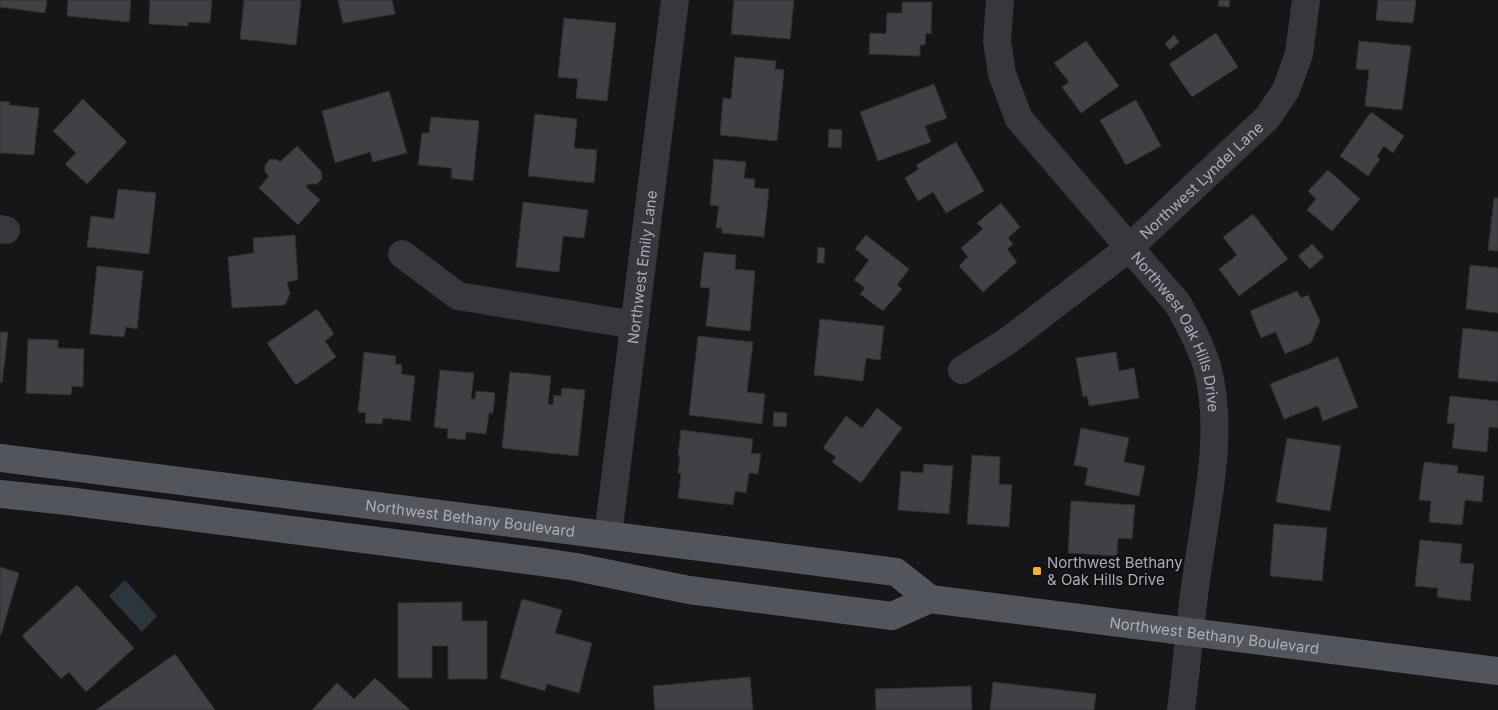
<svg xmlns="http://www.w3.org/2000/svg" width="1498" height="710" viewBox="0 0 1498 710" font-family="Inter,sans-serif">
<rect width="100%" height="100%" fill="#161618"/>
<!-- water -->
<path fill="#2c353c" d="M125,580L157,616L142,632L109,596Z"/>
<!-- building -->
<g fill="#404145" stroke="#303034">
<path d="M0,0H47L45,13L0,7Z"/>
<path d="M68,0H131L129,22L67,16Z"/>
<path d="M150,0H212L210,23L188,22V26L149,24Z"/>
<path d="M244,0H301L296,45L240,39Z"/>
<path d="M338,0H392L395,14L343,23Z"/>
<path d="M734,0H794L790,39L731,34Z"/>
<path d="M1219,0H1230L1229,7L1218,6Z"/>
<path d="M1378,0H1416L1413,23L1376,20Z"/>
<path d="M902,2H932L931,34L926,33L925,45H920V56L869,54L870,33L886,34L887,13H902Z"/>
<path d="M564,18L616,23L607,101L576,98L578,79L558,77Z"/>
<path d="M1216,33L1238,67L1192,97L1169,64Z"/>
<path d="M1174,35L1179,42L1170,50L1165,44Z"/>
<path d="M1086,41L1119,86L1081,113L1062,87L1069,82L1054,63Z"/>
<path d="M1359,41L1411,46L1402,110L1365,106L1369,70L1356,69Z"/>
<path d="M735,57L776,61L775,69L784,70L777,141L720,135L723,98L731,99Z"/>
<path d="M934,84L947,118L925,126L931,142L878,161L860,112Z"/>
<path d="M389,91L407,153L373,162L370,152L335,163L322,111Z"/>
<path d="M83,99L127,142L87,184L65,164L76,153L53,131Z"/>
<path d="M1136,100L1161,146L1126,165L1100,120Z"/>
<path d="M0,101L10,102L9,105L39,108L34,155L0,153Z"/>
<path d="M1371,112L1404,136L1393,153L1384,146L1377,156L1380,159L1368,176L1340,156Z"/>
<path d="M535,114L577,119L574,148L597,150L594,183L528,176Z"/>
<path d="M431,117L479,121L473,181L451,178L452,168L418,165L422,133H429Z"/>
<path d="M829,129L842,130L841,148L828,147Z"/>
<path d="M956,142L984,191L946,213L933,192L918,201L905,178L919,169L916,165Z"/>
<path d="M297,146L321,171L322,179L317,184H308L306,187L320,200L298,225L259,188L269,176L265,172V165L270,159L278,160L280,162Z"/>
<path d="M714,159L746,162L744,178L755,179L754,188L769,189L764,237L722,233V228H716L719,206L710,205Z"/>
<path d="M1328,170L1360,199L1332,231L1307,210L1316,199L1308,191Z"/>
<path d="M118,189L156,193L149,254L87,247L91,216L114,219Z"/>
<path d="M1494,198H1498V251L1488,250Z"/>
<path d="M523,202L588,210L584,238L563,236L559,272L516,267Z"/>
<path d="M1001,203L1020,227L1008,238L1013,244L1007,249L1017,262L983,292L959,266L968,257L961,248L983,229L977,223Z"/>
<path d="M1253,214L1288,259L1239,296L1219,269L1237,255L1223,237Z"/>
<path d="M295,235L298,280L287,282L290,294L285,305L232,308L228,257L254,253L253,238Z"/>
<path d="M866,235L909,269L897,285L902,289L883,311L860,294L865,288L854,280L869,260L855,249Z"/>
<path d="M1312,244L1324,257L1310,269L1298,256Z"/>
<path d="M818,247L825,248L824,263H817Z"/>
<path d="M704,252L736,255L735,269L755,271L750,331L706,326L710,288L700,287Z"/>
<path d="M1470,265L1498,268V313L1466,309Z"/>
<path d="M97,266L143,271L137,329L126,327L124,337L90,334Z"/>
<path d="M1297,291L1301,298L1308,295L1320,321L1311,343L1285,354L1276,332L1261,338L1250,311Z"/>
<path d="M317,309L334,334L325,341L336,357L296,385L267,343Z"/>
<path d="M820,319L884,326L880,360L866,358L863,381L814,375Z"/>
<path d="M1463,328L1498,332V382L1458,378Z"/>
<path d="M0,332H8L2,383L0,382Z"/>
<path d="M698,336L753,342L747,392L765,394L762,424L689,415Z"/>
<path d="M28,339L58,340V348L84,349L83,387L72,386L71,395L26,393Z"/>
<path d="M364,352L396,356L395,364L402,365L401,374L415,376L410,421L383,418L382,424L365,423L366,413L358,412Z"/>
<path d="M1116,352L1119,371L1134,368L1139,398L1089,406L1087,396L1083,397L1076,358Z"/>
<path d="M1338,357L1358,407L1323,421L1318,406L1284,419L1270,384Z"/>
<path d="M440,370L474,373L471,399H475L476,391L495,393L493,413H489L486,434L466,432L465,440L447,438L448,429L434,427Z"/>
<path d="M510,372L551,376L548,404L553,405L554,395L561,396L562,388L585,390L578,456L502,448Z"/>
<path d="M1450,396L1498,401V428L1489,427L1487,452L1452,448L1455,424L1447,423Z"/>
<path d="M877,408L902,428L861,483L832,462L836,457L823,448L846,416L862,428Z"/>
<path d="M774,412L787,413L786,427L773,426Z"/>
<path d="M1081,428L1129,438L1124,462L1145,466L1139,496L1085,485L1088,468L1074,465Z"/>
<path d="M681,430L753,439L751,453L761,454L758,474L749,473L746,493L735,491L733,505L678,498L681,474L678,473L680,457L678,456Z"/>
<path d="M1287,438L1341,446L1330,511L1276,502Z"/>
<path d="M972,455L1000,457L999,484L1012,485L1009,527L967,524Z"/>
<path d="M1424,462L1458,466L1457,473L1484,476L1482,502L1465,500L1462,525L1429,522L1431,501L1419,500Z"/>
<path d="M924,464L953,466L949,514L898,510L901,471L923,473Z"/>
<path d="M1071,501L1135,505L1132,539L1118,538L1117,556L1068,553Z"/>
<path d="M1274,524L1327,528L1322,581L1270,576Z"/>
<path d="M1420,540L1462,544L1460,563L1474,564L1470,601L1437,597L1438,588L1415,586Z"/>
<path d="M0,567L19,573L1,635H0Z"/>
<path d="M77,585L134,648L86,692L69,672L61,679L22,636Z"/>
<path d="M522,599L562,610L555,633L592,643L579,693L547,684L545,691L500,678Z"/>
<path d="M462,602V621H487V679H448V646H432V678H398V603Z"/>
<path d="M175,654L215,710H96Z"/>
<path d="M750,677L753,710H655L653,686Z"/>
<path d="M375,678L410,710H312L337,683L354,699Z"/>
<path d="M993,682L1096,694L1094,710H990Z"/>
<path d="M971,686L972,710H876L875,689Z"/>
</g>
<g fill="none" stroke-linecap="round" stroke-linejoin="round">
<!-- minor -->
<g stroke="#37383d" stroke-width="28">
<path id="s1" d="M1000,0L997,41L1002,74L1019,119L1178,304C1189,324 1200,344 1207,366C1225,434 1206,506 1197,574C1190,619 1187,665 1181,710"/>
<path d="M0,229L6,230"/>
<path d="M402,254L458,296L635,325"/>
<path id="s2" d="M962,370L1009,340L1129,248L1267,118L1286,90L1299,54L1306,0"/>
<path id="s3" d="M608,535L675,0"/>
</g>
<!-- major -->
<g stroke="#53555c" stroke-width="28">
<path id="s4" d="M0,458L896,572L930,599"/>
<path id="s5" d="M0,494L67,501L542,562L576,567L689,590L892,616L930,599L1498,671"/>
</g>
</g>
<!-- markers -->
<rect fill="#f2b134" stroke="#111113" stroke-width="2" x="1032" y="566" width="10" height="10" rx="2.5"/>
<g text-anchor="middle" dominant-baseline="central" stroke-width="4.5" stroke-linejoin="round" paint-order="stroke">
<!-- street labels -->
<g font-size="15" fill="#a8adb8" stroke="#111113">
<text stroke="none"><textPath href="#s2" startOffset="306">Northwest Lyndel Lane</textPath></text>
<text stroke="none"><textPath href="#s3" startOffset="270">Northwest Emily Lane</textPath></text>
<text stroke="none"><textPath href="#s1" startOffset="391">Northwest Oak Hills Drive</textPath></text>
<text stroke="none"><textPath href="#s4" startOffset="474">Northwest Bethany Boulevard</textPath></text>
<text stroke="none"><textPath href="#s5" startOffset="1229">Northwest Bethany Boulevard</textPath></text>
</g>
<!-- poi labels -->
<g font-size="15" fill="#a8adb8" stroke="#111113" text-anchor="start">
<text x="1047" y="562">Northwest Bethany<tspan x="1047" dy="17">&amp; Oak Hills Drive</tspan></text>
</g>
</g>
</svg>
